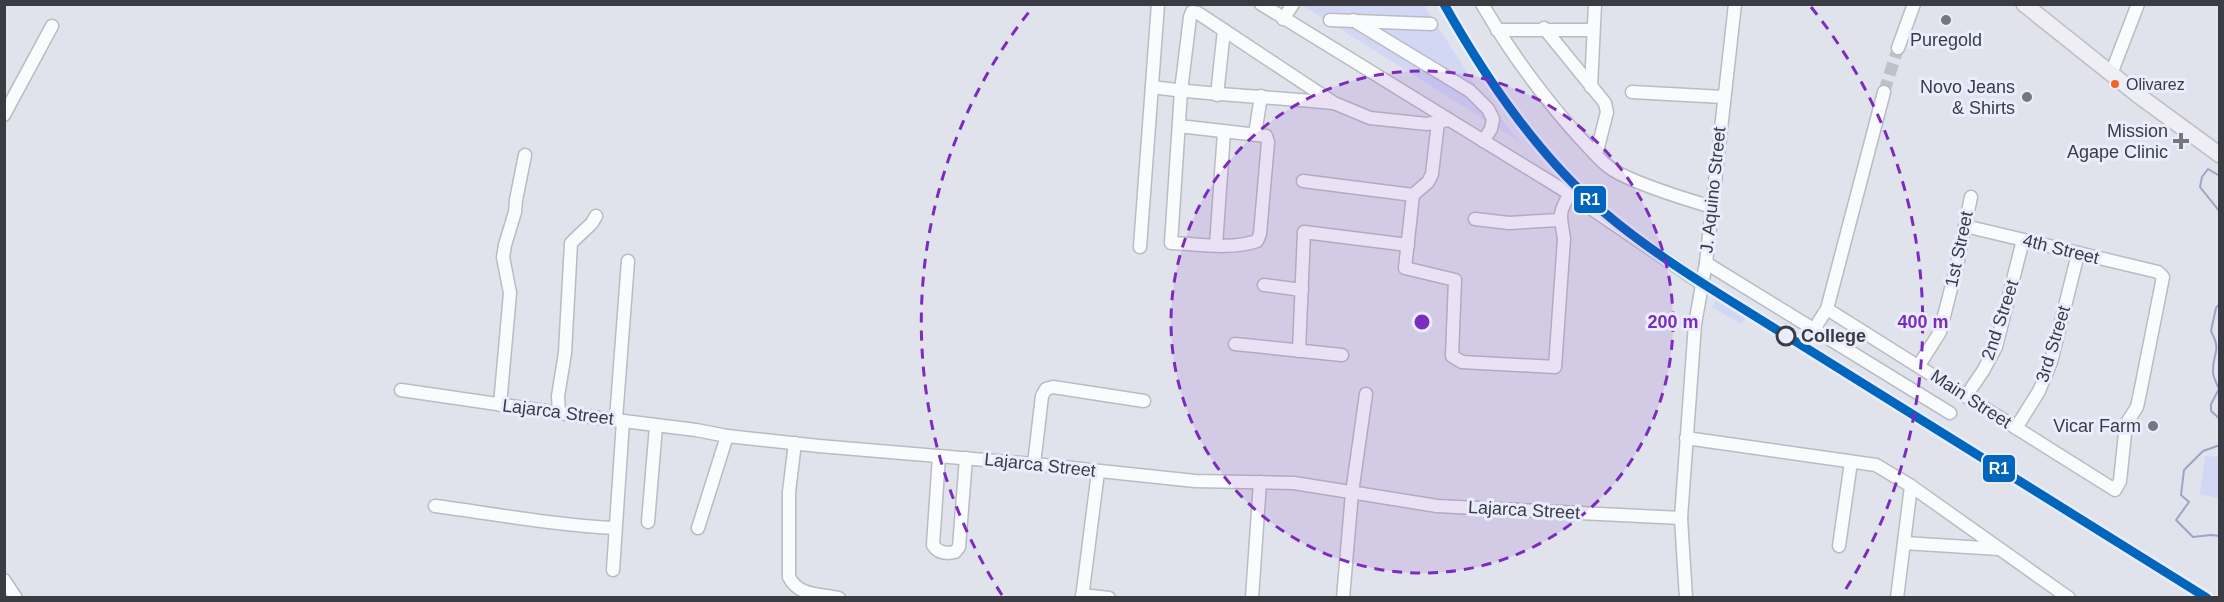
<svg xmlns="http://www.w3.org/2000/svg" width="2224" height="602" viewBox="0 0 2224 602" font-family="Arial,sans-serif">
<rect width="100%" height="100%" fill="#e0e2ec"/>
<!-- green -->
<g fill="#d2d7f4">
<path d="M1302,5H1424L1483,97L1520,142Z"/>
<path d="M1718,297L1747,315L1741,324L1712,307Z"/>
<path d="M2205,456L2219,457V498L2200,494Z"/>
</g>
<g fill="none" stroke-linecap="round" stroke-linejoin="round">
<!-- stream -->
<g stroke="#9ea4c6" stroke-width="2">
<path d="M2220,176L2208,169L2202,177L2200,187L2220,212"/>
<path d="M2220,303L2216,308L2211,331C2222,353 2213,350 2213,370C2212,376 2217,384 2219,389L2211,404V411L2220,419"/>
<path d="M2220,445L2203,451L2184,470L2181,495L2189,502L2176,520L2193,537L2211,535L2220,536"/>
</g>
<!-- minor-tunnel -->
<path stroke="#bfc1ca" stroke-width="12" stroke-dasharray="12 6" stroke-linecap="butt" d="M1884,92L1898,48"/>
<defs>
<g id="minor">
<path d="M1261,4L1570,194L1702,284"/>
<path d="M1482,4C1510,52 1543,97 1580,138C1591,149 1600,162 1613,170C1636,184 1685,199 1712,207"/>
<path d="M1283,19L1293,4"/>
<path d="M1330,20L1431,24"/>
<path d="M1353,20L1470,91L1488,109L1493,119L1491,129L1483,141"/>
<path d="M1544,28L1605,103L1607,112L1596,155"/>
<path d="M1497,30H1593"/>
<path d="M1898,48L1914,4"/>
<path d="M2111,74L2138,4"/>
<path d="M1152,87C1212,95 1273,97 1333,103"/>
<path d="M1591,87L1595,4"/>
<path d="M1632,92L1723,97"/>
<path d="M1217,95L1224,30"/>
<path d="M4,115L52,26"/>
<path d="M1438,122L1432,174L1428,182L1413,195L1405,268L1455,280L1452,356L1462,362L1555,367L1564,239C1561,217 1557,214 1570,194"/>
<path d="M1179,126L1266,136L1268,142L1260,234L1257,241C1231,250 1198,244 1171,243L1181,91L1190,17L1192,12L1198,13L1334,103L1370,118L1427,124L1448,120"/>
<path d="M1255,134L1261,96"/>
<path d="M1303,181L1413,195"/>
<path d="M1475,219L1509,223L1559,220"/>
<path d="M1216,245L1224,132"/>
<path d="M1140,247L1158,4"/>
<path d="M1706,263L1950,413"/>
<path d="M1264,285L1302,290"/>
<path d="M1827,309L2115,490L2120,481L2126,424L2137,407L2141,388L2163,277L2158,272L1965,226"/>
<path d="M1814,329L1827,309L1884,92"/>
<path d="M1235,344L1342,355"/>
<path d="M1299,351L1304,232L1408,245"/>
<path d="M1919,365L1940,332L1957,265L1971,197"/>
<path d="M401,390L559,413L696,430L727,436L819,446L1034,464L1195,481L1294,483L1437,506L1681,518"/>
<path d="M1966,396L1983,371L1996,347L2023,240"/>
<path d="M500,405L510,293L503,257L505,245L515,212L516,200L525,155"/>
<path d="M559,413L558,396L565,353L571,243L592,223L596,216"/>
<path d="M616,419L628,261"/>
<path d="M2016,428L2039,391L2051,362L2078,254"/>
<path d="M1686,438L1876,465L1911,486L2069,598"/>
<path d="M795,443L789,492V577C798,596 820,594 839,598"/>
<path d="M939,456L933,545C938,553 946,554 955,552L959,547L966,458"/>
<path d="M1034,464L1042,396L1046,389L1053,387L1144,401"/>
<path d="M435,506C495,514 554,525 614,528"/>
<path d="M648,522L656,426"/>
<path d="M698,528L727,436"/>
<path d="M1904,543L1999,549"/>
<path d="M1839,546L1851,462"/>
<path d="M613,570L623,421"/>
<path d="M4,580L16,598"/>
<path d="M1082,595L1109,598"/>
<path d="M1082,598L1098,472"/>
<path d="M1252,598L1260,482"/>
<path d="M1343,598L1352,493L1366,394"/>
<path d="M1686,598L1681,518L1695,324L1706,263L1735,4"/>
<path d="M1897,598L1911,486"/>
</g>
<path id="major" d="M2024,4L2138,95L2220,155"/>
</defs>
<!-- minor casing -->
<use href="#minor" stroke="#babcc3" stroke-width="15"/>
<!-- major casing -->
<use href="#major" stroke="#bebfc4" stroke-width="18"/>
<!-- minor -->
<use href="#minor" stroke="#fafbfc" stroke-width="12"/>
<!-- major -->
<use href="#major" stroke="#eeeef4" stroke-width="15"/>
<defs>
<path id="rail-1" d="M1444,4C1486,79 1540,158 1605,213C1641,244 1681,270 1721,295L2207,598"/>
</defs>
<!-- rail-1 casing -->
<use href="#rail-1" stroke="#eaedfd" stroke-width="14"/>
<!-- rail-1 -->
<use href="#rail-1" stroke="#0065bd" stroke-width="9"/>
</g>
<!-- distance rings -->
<circle cx="1422" cy="322" r="251" fill="#7b2cbf" fill-opacity=".12"/>
<g fill="none" stroke="#7b2cbf" stroke-width="3" stroke-dasharray="10 8">
<circle cx="1422" cy="322" r="251"/>
<path d="M1002 595A501 501 0 0 1 1033 7M1811 7A501 501 0 0 1 1842 595"/>
</g>
<!-- markers -->
<g fill="#75767e" stroke="#eaedfd" stroke-width="2">
<circle cx="1946" cy="20" r="6"/>
<circle cx="2027" cy="97" r="6"/>
<path d="M2178 132h6v6h6v6h-6v6h-6v-6h-6v-6h6z"/>
<circle cx="2153" cy="426" r="6"/>
</g>
<circle fill="#f26522" stroke="#eaedfd" stroke-width="2" cx="2115" cy="84" r="5"/>
<circle fill="#eaedfd" stroke="#3b3c43" stroke-width="3" cx="1786" cy="336" r="9"/>
<g text-anchor="middle" dominant-baseline="central" stroke-width="6" stroke-linejoin="round" paint-order="stroke">
<!-- bus labels -->
<g font-size="16" fill="#3b3c43" stroke="#eaedfd" text-anchor="start">
<text x="2126" y="84">Olivarez</text>
</g>
<!-- poi labels -->
<g font-size="18" fill="#3b3c43" stroke="#eaedfd" text-anchor="end">
<text x="1946" y="40" text-anchor="middle">Puregold</text>
<text x="2015" y="87">Novo Jeans<tspan x="2015" dy="21">&amp; Shirts</tspan></text>
<text x="2168" y="131">Mission<tspan x="2168" dy="21">Agape Clinic</tspan></text>
<text x="2141" y="426">Vicar Farm</text>
</g>
<!-- street labels -->
<g font-size="18" fill="#3b3c43" stroke="#eaedfd">
<text transform="translate(1713 190) rotate(-84)">J. Aquino Street</text>
<text transform="translate(1959 249) rotate(-78)">1st Street</text>
<text transform="translate(2061 249) rotate(14)">4th Street</text>
<text transform="translate(2000 320) rotate(-72)">2nd Street</text>
<text transform="translate(2053 344) rotate(-73)">3rd Street</text>
<text transform="translate(1971 399) rotate(33)">Main Street</text>
<text transform="translate(558 412) rotate(7)">Lajarca Street</text>
<text transform="translate(1040 465) rotate(6)">Lajarca Street</text>
<text transform="translate(1524 510) rotate(3)">Lajarca Street</text>
</g>
<!-- stop labels -->
<g font-size="18" font-weight="bold" fill="#3b3c43" stroke="#eaedfd" text-anchor="start">
<text x="1801" y="336">College</text>
</g>
</g>
<circle cx="1422" cy="322" r="9" fill="#7b2cbf" stroke="#eaedfd" stroke-width="3"/>
<g font-size="18" text-anchor="middle" font-weight="bold" fill="#7b2cbf" stroke="#eaedfd" stroke-width="6" stroke-linejoin="round" paint-order="stroke">
<text x="1673" y="328">200 m</text>
<text x="1923" y="328">400 m</text>
</g>
<g stroke="#eaedfd" stroke-width="2">
<rect x="1573" y="185" width="34" height="29" rx="6" fill="#0065bd"/>
<rect x="1982" y="454" width="34" height="29" rx="6" fill="#0065bd"/>
</g>
<g font-size="16" text-anchor="middle" font-weight="bold" fill="#fff">
<text x="1590" y="205">R1</text>
<text x="1999" y="474">R1</text>
</g>
<!-- border -->
<rect width="2224" height="602" fill="none" stroke="#3b3c43" stroke-width="12"/>
</svg>
